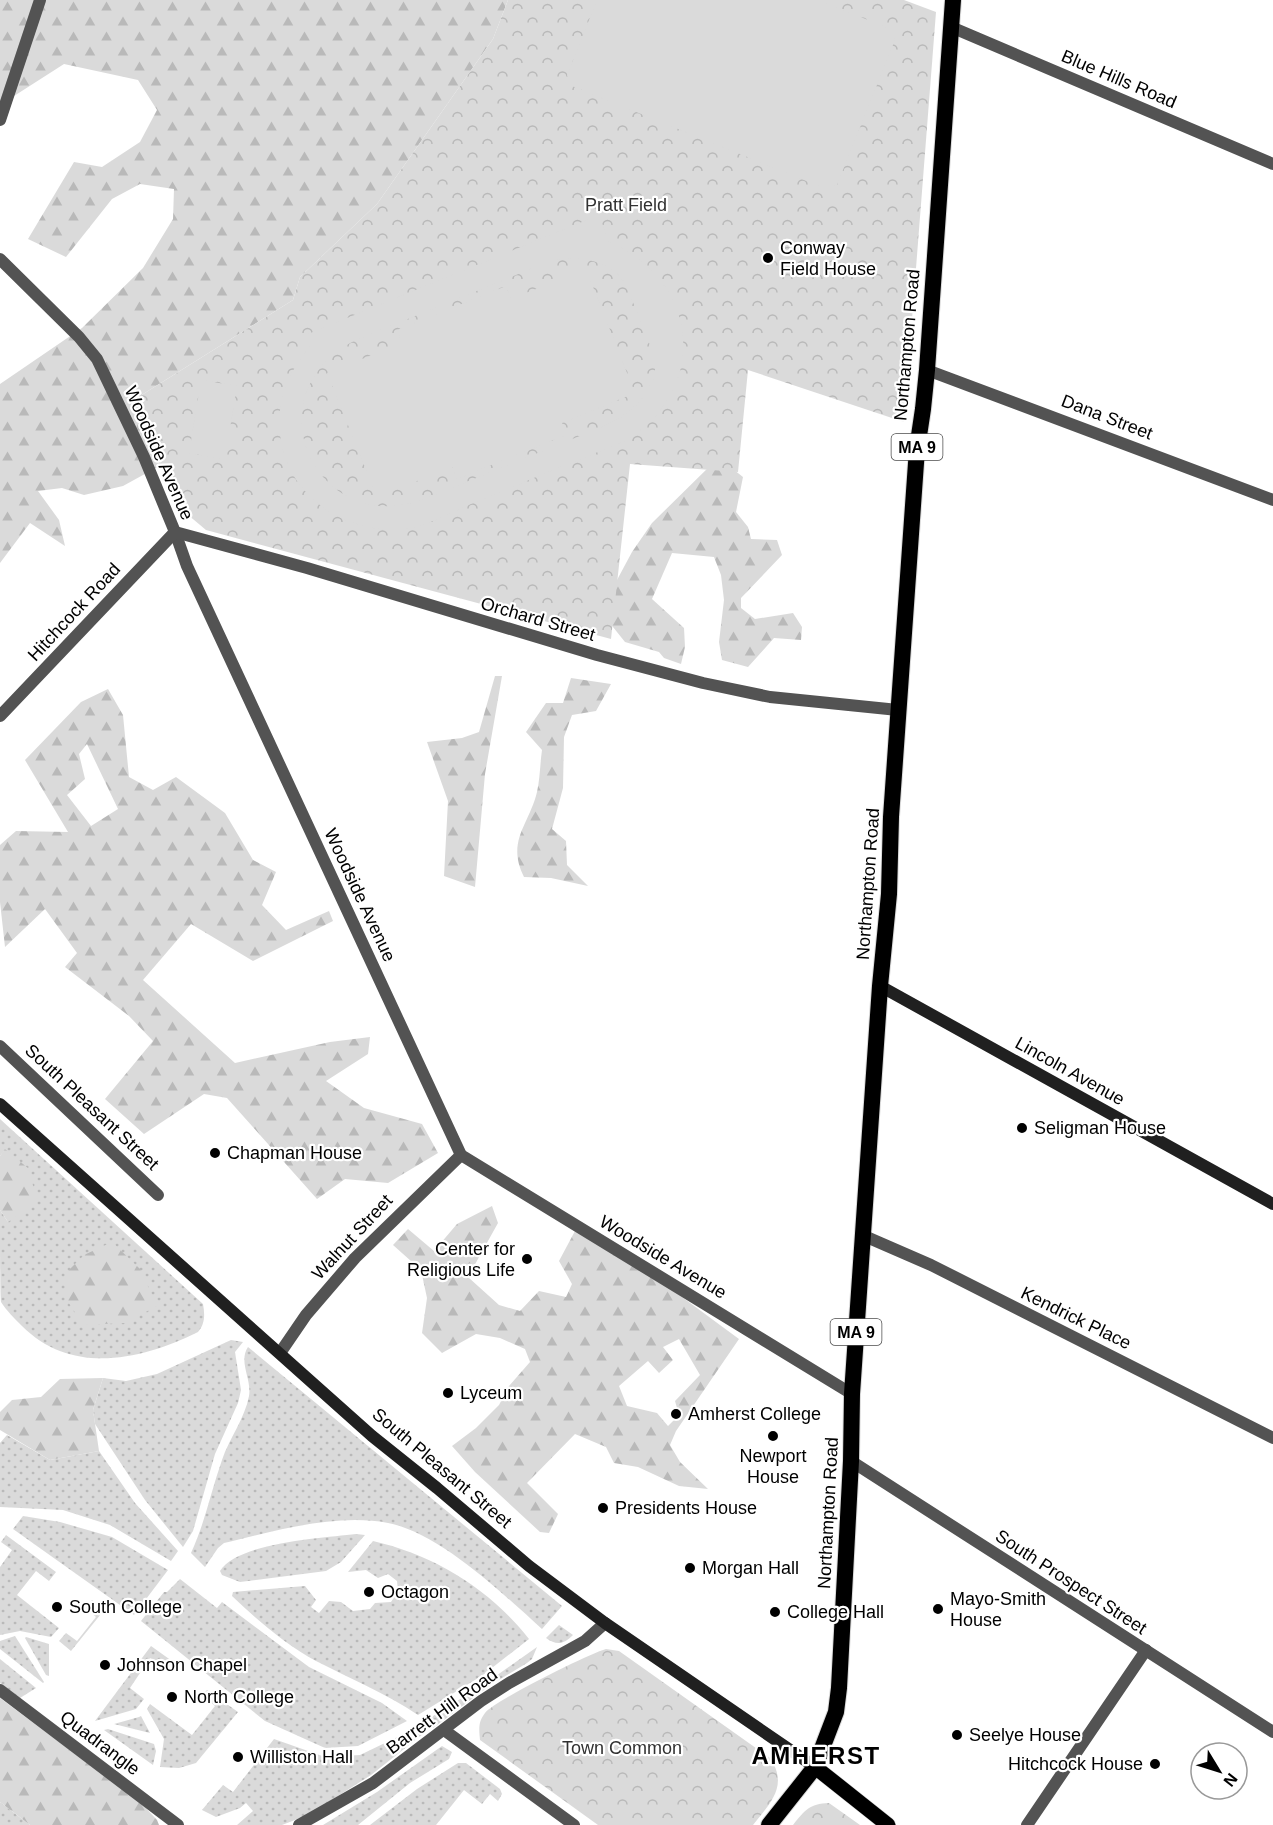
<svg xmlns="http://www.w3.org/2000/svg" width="1273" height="1825" viewBox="0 0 1273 1825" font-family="Arial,sans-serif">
<defs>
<pattern id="grass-dots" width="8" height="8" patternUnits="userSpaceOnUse" patternTransform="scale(1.5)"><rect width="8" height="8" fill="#dadada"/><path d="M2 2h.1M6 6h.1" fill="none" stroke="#b9b9b9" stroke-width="1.8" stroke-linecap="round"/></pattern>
<pattern id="forest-firs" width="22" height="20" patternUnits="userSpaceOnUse" patternTransform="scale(1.5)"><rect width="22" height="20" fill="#dadada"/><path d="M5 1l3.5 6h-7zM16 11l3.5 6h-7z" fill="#b9b9b9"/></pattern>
<pattern id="park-crowns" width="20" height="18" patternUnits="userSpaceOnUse" patternTransform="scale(1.5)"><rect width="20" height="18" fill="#dadada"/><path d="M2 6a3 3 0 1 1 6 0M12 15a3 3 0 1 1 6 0" fill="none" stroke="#b9b9b9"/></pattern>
</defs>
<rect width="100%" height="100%" fill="#fff"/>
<!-- grass -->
<g fill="url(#grass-dots)">
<path d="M0,1119L203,1304C205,1315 205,1324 198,1332C141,1360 72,1376 22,1326C15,1319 6,1310 1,1302C0,1294 0,1224 0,1210L8,1222L6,1149L0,1156Z"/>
<path d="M231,1340L243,1342L235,1352L241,1390L238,1403L215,1454L193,1531L183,1547L145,1500L95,1424L93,1410L103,1378L126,1381L157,1374Z"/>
<path d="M248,1347L562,1606L542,1629C503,1594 440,1533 388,1523C336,1513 274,1531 224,1543L218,1548L205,1567L191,1553C205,1523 211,1491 222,1460C229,1439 245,1418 249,1396C252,1379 238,1362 248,1347Z"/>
<path d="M7,1435L50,1460L99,1451L135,1503L178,1551L171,1561L110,1525L63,1510L0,1507V1443Z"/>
<path d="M23,1516L60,1522L112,1537L168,1570L134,1615L13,1529Z"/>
<path d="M356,1534L365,1535L341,1562L326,1571L240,1582L222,1575L220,1571C238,1542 324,1538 356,1534Z"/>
<path d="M6,1535L56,1572L49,1581L36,1571L17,1595L59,1628L51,1637L20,1631L0,1635V1567L12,1550L1,1542Z"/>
<path d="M373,1541C434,1555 490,1589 529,1639L483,1675L418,1715C385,1693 351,1679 316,1661C286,1645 257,1620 232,1596L233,1592L305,1586L316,1600L311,1607L319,1613L329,1601L341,1602L353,1611L370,1609L375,1603L391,1602L398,1591L397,1581L388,1574L378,1578L366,1570L348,1572Z"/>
<path d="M180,1579L217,1608L222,1602L309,1667L382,1703L407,1721L358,1746L325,1748L265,1721L141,1621L164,1592H167Z"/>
<path d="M92,1600L105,1609L71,1651L59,1641L66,1633L77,1641L96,1617L86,1608Z"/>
<path d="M559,1625L573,1635C564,1644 557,1646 546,1638Z"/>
<path d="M15,1636L44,1682L43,1683L0,1649V1641Z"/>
<path d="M26,1637L49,1644V1676L46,1675L25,1638Z"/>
<path d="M151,1646L172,1661L167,1669L150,1658L130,1688L144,1699L136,1709L95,1721Z"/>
<path d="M537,1647L532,1659L527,1663L492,1684L433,1728L425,1721L486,1683Z"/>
<path d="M0,1659L36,1688L20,1698L0,1683Z"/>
<path d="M207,1690L238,1712L196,1763L179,1768L160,1767L164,1739L147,1709L150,1704L192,1735L215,1706L202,1695Z"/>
<path d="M141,1716L150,1733L114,1724L139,1717Z"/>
<path d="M108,1729L154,1744L156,1751L153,1765L104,1730Z"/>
<path d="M414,1729L423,1734L371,1775L308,1815L282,1825H237L253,1811L246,1803L240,1808L216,1817L202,1810L223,1785L233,1792L274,1739L325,1757L360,1755Z"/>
<path d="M442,1746L452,1752L449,1759L410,1783L358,1825H323L377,1792Z"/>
<path d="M458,1763H466L500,1789L502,1794L498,1801L490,1794L482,1804L464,1790L436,1825H370L417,1789Z"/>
<path d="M0,1802L30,1825H0Z"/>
</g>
<!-- forest -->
<g fill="url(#forest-firs)" fill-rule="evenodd">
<path d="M0,0H508L493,39L377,204L300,277L293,300L140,396L163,464L123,486L84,495L62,488L38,491L59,520L65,546L30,523L0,563V384L82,328L143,268L173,219L174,189L140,184L112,199L66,257L28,239L74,162L102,167L140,142L157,110L138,80L64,64L0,105Z"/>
<path d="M724,462L743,477L736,512L748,527L751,539L777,540L782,555L741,598V608L755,619L793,613L802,627L801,640L774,638L748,667L722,660L719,642L724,600L721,575L714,557L672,553L652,599L684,628L685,647L681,664L664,658L659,652L625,642L605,617L610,593L632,552L652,523L713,463Z"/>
<path d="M495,676H502L485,774L475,887L444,876L448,801L427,742L462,738L479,732Z"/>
<path d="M571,678L611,684L596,711L572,715L564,737L563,788L552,829L566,841L567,865L588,886L551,878L524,877C506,841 529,825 537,792C540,779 540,764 542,750L526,732L546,703H563Z"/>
<path d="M108,689L123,715L129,777L153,790L176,777L225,813L253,860L276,872L262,905L286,930L329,911L333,921L253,961L191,924L143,980L235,1063L330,1042L370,1037L368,1054L326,1081L364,1108L422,1124L438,1153L388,1183L345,1179L317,1199L227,1098L204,1094L144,1134L105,1099L153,1041L129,1016L65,967L77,953L45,909L5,947L0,902V845L16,831L68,832L25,760L81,702ZM87,744L118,809L91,826L67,795L85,779L79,754Z"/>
<path d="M5,1149L29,1169L37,1202L8,1222L0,1210V1156Z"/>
<path d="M492,1206L498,1223L468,1277L499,1305L520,1311L539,1291L566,1297L572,1284L559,1261L575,1231L667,1286L739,1339L676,1431L670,1445L680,1462L708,1489L679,1486L638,1467L614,1463L606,1447L575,1434L527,1483L558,1514L549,1533L540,1532L475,1472L452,1446L476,1428L499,1405L509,1386L530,1362L525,1349L500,1338L476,1334L442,1353L422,1333L427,1298L421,1270L393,1245L408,1229L434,1251L457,1224ZM679,1339L700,1375L675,1401L679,1415L668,1426L657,1413L627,1406L619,1386L648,1361L659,1373L673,1360L663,1347Z"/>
<path d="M112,1242L140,1269L157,1306L125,1323L83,1325L67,1300L65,1274L84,1255Z"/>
<path d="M103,1378L93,1410L99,1451L50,1460L0,1430V1412L12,1400L41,1397L60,1379Z"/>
<path d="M0,1698L142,1804L157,1820L159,1825H30L0,1802Z"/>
</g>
<!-- park -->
<g fill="url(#park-crowns)">
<path d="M508,0H904L936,12L904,422L748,370L738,472L630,464L611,639L206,530L175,504L140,396L293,300L300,277L377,204L493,39Z"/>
<path d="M606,1649L619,1651L770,1758C789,1786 770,1803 753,1825H598L480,1740C479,1729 478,1722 485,1713C494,1701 588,1654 606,1649Z"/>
<path d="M829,1803L860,1825H793C805,1810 809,1804 829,1803Z"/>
</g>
<!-- garden -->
<g fill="#dadada" fill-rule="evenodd">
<path d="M597,0H819L890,29L895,40L837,185L826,189L572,86L567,75Z"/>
<path d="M599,215L609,242C701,281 710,392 623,442C572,462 522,483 471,504C450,513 426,527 403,529C354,534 301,505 285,457C271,414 284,376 312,344L308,334ZM578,258C600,262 616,266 627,287L655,358V376L640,402L620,418L602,427L417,502C402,505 386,508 371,505C309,492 280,418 320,368C329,355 342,347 356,340L538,266L556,260Z"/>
<path d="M586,269L635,393L562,423L566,435L457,479L452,467L377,497L327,373L402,343L397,330L506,286L511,299Z"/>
<path d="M201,380L237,386L225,459L189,453Z"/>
</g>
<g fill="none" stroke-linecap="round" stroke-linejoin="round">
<defs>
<path id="primary" d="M815,1767L888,1825"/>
<path id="trunk" d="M769,1825L815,1767L836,1712L839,1688L851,1461L852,1394L880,986L889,894L891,817L917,449L923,409L927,370L953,0"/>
</defs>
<!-- primary casing -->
<use href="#primary" stroke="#dbdbdb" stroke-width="16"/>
<!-- trunk casing -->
<use href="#trunk" stroke="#dbdbdb" stroke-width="18"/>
<!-- minor -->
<g stroke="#535353" stroke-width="12">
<path d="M951,27L1273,164"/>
<path d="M0,120L40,0"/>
<path d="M0,259L79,337L97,359L144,457L175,532L187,566L461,1155L852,1394"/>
<path d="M927,370L1273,500"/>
<path d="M0,716L175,532L307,568L597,655L703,683L770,697L898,710"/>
<path d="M0,1046L158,1195"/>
<path d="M862,1235L931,1265L1273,1438"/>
<path d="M280,1353L306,1315L355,1258L461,1155"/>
<path d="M851,1461L1273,1732"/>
<path d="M0,1690L178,1825"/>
<path d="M444,1730L574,1825"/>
<path d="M299,1825L373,1783L481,1701L509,1683L585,1641L605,1623"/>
<path d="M1027,1825L1146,1650"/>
</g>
<!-- secondary -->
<g stroke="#202020" stroke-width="12">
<path d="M880,986L1273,1204"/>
<path d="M0,1104L372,1436L437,1488L529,1566L605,1623L815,1767"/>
</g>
<!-- primary -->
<use href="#primary" stroke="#000" stroke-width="15"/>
<!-- trunk -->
<use href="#trunk" stroke="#000" stroke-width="16"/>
</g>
<!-- markers -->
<g fill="#000" stroke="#fff" stroke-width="2">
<circle cx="768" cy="258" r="6"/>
<circle cx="1022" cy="1128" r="6"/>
<circle cx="215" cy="1153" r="6"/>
<circle cx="527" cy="1259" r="6"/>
<circle cx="448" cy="1393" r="6"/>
<circle cx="676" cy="1414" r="6"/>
<circle cx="773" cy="1436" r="6"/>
<circle cx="603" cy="1508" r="6"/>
<circle cx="690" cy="1568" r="6"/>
<circle cx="369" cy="1592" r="6"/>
<circle cx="57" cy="1607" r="6"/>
<circle cx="938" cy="1609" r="6"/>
<circle cx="775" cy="1612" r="6"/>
<circle cx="105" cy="1665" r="6"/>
<circle cx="172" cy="1697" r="6"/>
<circle cx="957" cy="1735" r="6"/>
<circle cx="238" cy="1757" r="6"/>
<circle cx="1155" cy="1764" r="6"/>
</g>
<g text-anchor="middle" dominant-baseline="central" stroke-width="4.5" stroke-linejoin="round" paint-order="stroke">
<!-- shield labels -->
<g fill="#fff" stroke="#4c4c4c" stroke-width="1.5">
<rect x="891.5" y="434" width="51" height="26" rx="4.5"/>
<rect x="830.5" y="1319" width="51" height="26" rx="4.5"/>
</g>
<g font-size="16" font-weight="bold" fill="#000">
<text x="917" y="447">MA 9</text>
<text x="856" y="1332">MA 9</text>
</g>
<!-- street labels -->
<g font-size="18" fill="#000" stroke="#fff">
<text transform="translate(1119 79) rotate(23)">Blue Hills Road</text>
<text transform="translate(907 345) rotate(-85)">Northampton Road</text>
<text transform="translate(1107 417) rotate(21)">Dana Street</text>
<text transform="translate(159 453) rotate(66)">Woodside Avenue</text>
<text transform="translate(74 612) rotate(-47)">Hitchcock Road</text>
<text transform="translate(538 619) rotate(16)">Orchard Street</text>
<text transform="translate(868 884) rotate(-86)">Northampton Road</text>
<text transform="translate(360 895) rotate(65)">Woodside Avenue</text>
<text transform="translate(1070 1071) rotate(29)">Lincoln Avenue</text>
<text transform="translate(92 1107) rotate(43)">South Pleasant Street</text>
<text transform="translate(352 1237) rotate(-47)">Walnut Street</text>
<text transform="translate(663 1257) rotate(31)">Woodside Avenue</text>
<text transform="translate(1076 1318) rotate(26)">Kendrick Place</text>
<text transform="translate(442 1468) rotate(40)">South Pleasant Street</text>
<text transform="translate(828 1513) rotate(-87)">Northampton Road</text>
<text transform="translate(1071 1582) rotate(33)">South Prospect Street</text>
<text transform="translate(442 1711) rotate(-36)">Barrett Hill Road</text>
<text transform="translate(100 1743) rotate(37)">Quadrangle</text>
</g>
<!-- park labels -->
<g font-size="18" fill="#313131" stroke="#fff">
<text x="626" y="205">Pratt Field</text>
<text x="622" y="1748">Town Common</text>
</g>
<!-- poi labels -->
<g font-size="18" fill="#000" stroke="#fff" text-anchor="start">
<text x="780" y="248">Conway<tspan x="780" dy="21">Field House</tspan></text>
<text x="1034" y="1128">Seligman House</text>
<text x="227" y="1153">Chapman House</text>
<text x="515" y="1249" text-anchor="end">Center for<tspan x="515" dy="21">Religious Life</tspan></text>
<text x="460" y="1393">Lyceum</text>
<text x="688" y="1414">Amherst College</text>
<text x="773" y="1456" text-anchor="middle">Newport<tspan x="773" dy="21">House</tspan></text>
<text x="615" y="1508">Presidents House</text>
<text x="702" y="1568">Morgan Hall</text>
<text x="381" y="1592">Octagon</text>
<text x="950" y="1599">Mayo-Smith<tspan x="950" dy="21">House</tspan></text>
<text x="69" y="1607">South College</text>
<text x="787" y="1612">College Hall</text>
<text x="117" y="1665">Johnson Chapel</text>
<text x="184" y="1697">North College</text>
<text x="969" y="1735">Seelye House</text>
<text x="250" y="1757">Williston Hall</text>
<text x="1143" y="1764" text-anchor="end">Hitchcock House</text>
</g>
<!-- district labels -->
<g font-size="24" font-weight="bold" letter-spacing="1.5" fill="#000" stroke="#fff">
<text x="816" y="1755">AMHERST</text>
</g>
</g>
<!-- north arrow -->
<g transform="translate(1219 1771) rotate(128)"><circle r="28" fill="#ffffff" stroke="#999999" stroke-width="1.5"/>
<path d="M0-4.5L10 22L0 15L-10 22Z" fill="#000000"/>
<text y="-9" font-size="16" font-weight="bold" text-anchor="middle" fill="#000000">N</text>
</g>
</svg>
